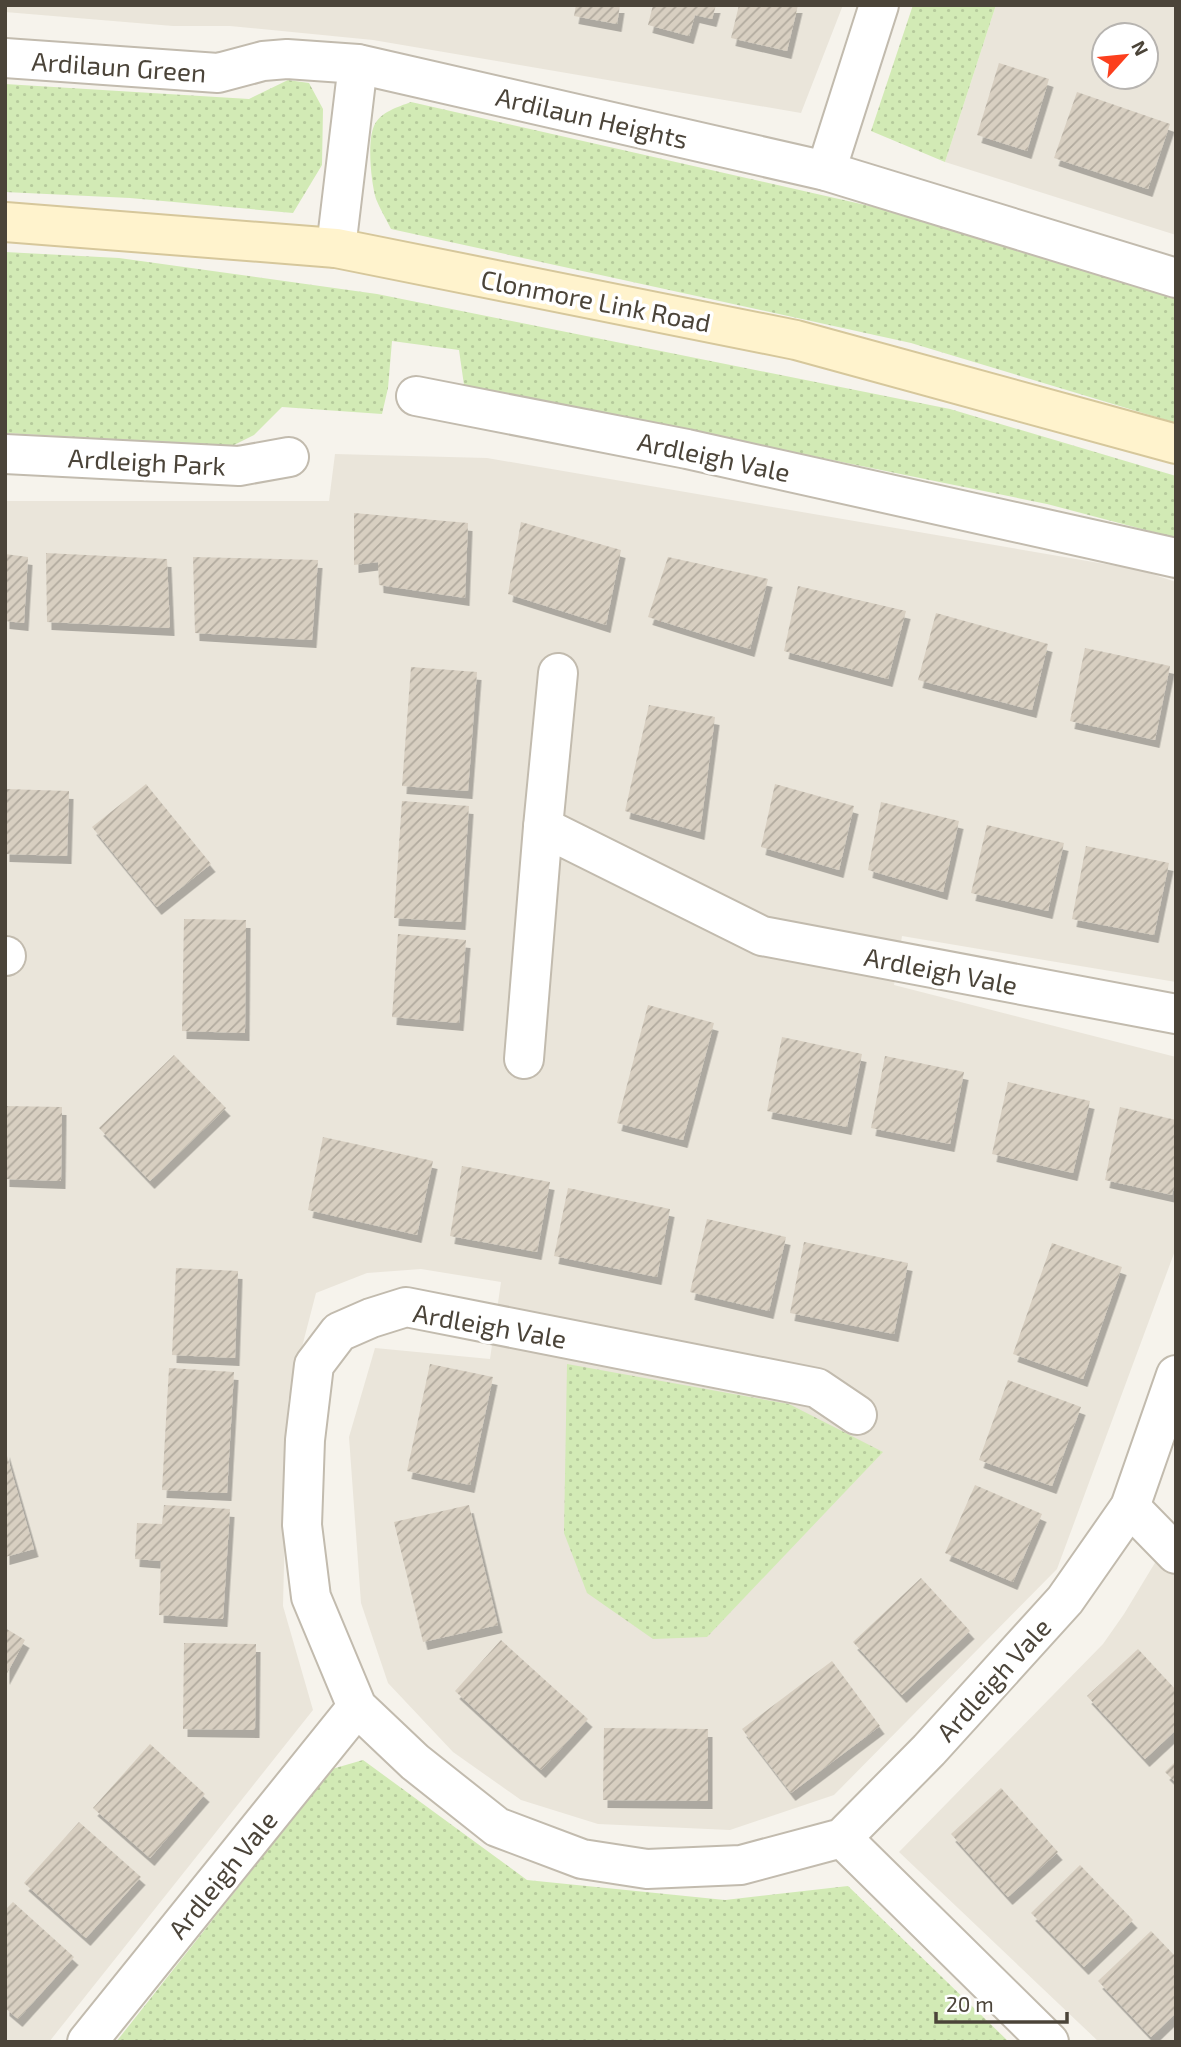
<svg xmlns="http://www.w3.org/2000/svg" width="1181" height="2047" viewBox="0 0 1181 2047" font-family="'Exo 2',sans-serif">
<defs>
<pattern id="grass-dots" width="8" height="8" patternUnits="userSpaceOnUse" patternTransform="scale(1.75)"><rect width="8" height="8" fill="#d2eab5"/><path d="M2 2h.1M6 6h.1" fill="none" stroke="#b6ca9c" stroke-width="1.8" stroke-linecap="round"/></pattern>
<pattern id="building-hatch" width="6" height="6" patternUnits="userSpaceOnUse" patternTransform="scale(1.75)"><rect width="6" height="6" fill="#d8cfc1"/><path d="M-1 1l2-2M0 6l6-6M5 7l2-2" fill="none" stroke="#b1aa9e"/></pattern>
<filter id="shadow"><feDropShadow dx="4.5" dy="8" stdDeviation="0" flood-color="#0004"/></filter>
</defs>
<rect width="100%" height="100%" fill="#f6f3ec"/>
<!-- residential -->
<g fill="#eae5da" fill-rule="evenodd">
<path d="M5,5H843L801,113L373,40L230,26H173L5,12Z"/>
<path d="M996,5H1176V235L945,162ZM1104,35H1146V77H1104Z"/>
<path d="M335,454L487,458L1140,570L1176,582V982L902,936L894,985L1176,1057V1248L1057,1569L834,1795L730,1830L598,1824L521,1800L453,1752L388,1683L361,1603L349,1437L375,1348L490,1359L501,1282L421,1269L367,1273L316,1293L288,1401L283,1606L313,1710L49,2042H5V501H329Z"/>
<path d="M1176,1528V2039L1173,2042H1099L899,1852L1103,1644L1124,1614Z"/>
</g>
<!-- grass -->
<g fill="url(#grass-dots)">
<path d="M913,5H996L945,162L871,131Z"/>
<path d="M288,80L309,83L323,109L322,165L293,213L130,198L5,192V84L249,99Z"/>
<path d="M411,102L993,234L1176,297V423L911,343L391,229C386,219 380,209 376,199C371,182 367,142 374,126C380,112 398,107 411,102Z"/>
<path d="M5,252L119,258L377,294L950,409L1176,476V538L1047,504L464,385L459,350L392,341L388,388L382,414L282,407L254,435L232,446L5,433Z"/>
<path d="M567,1364L789,1404L883,1452L707,1637L653,1639L587,1593L564,1533Z"/>
<path d="M363,1760L527,1880L725,1900L848,1886L1009,2042H116L332,1769Z"/>
</g>
<!-- building -->
<g fill="url(#building-hatch)" filter="url(#shadow)">
<path d="M576,5H620L617,24L574,16Z"/>
<path d="M653,5H716L712,19L695,15L689,36L648,25Z"/>
<path d="M739,5H798L787,51L731,38Z"/>
<path d="M999,63L1049,79L1027,151L977,135Z"/>
<path d="M1077,92L1170,124L1148,189L1054,158Z"/>
<path d="M354,513L468,523L465,598L379,585L378,562L354,565Z"/>
<path d="M521,522L621,550L606,625L508,594Z"/>
<path d="M46,553L167,559L170,628L47,622Z"/>
<path d="M5,554L28,557L24,623L5,621Z"/>
<path d="M193,557L318,560L312,640L195,633Z"/>
<path d="M668,557L768,579L750,649L648,617Z"/>
<path d="M798,586L906,611L888,679L784,651Z"/>
<path d="M936,613L1048,644L1032,710L918,680Z"/>
<path d="M1085,648L1170,666L1155,740L1070,721Z"/>
<path d="M411,667L477,672L468,791L402,786Z"/>
<path d="M649,705L715,717L700,832L625,811Z"/>
<path d="M146,784L211,864L157,907L92,827Z"/>
<path d="M775,784L854,806L839,870L761,847Z"/>
<path d="M5,789L69,791L67,856L5,854Z"/>
<path d="M402,801L469,806L461,922L394,918Z"/>
<path d="M881,802L959,821L943,892L868,870Z"/>
<path d="M987,825L1064,843L1048,911L971,893Z"/>
<path d="M1086,846L1169,863L1154,935L1072,919Z"/>
<path d="M184,919L246,920L245,1033L182,1031Z"/>
<path d="M398,934L466,940L459,1023L392,1017Z"/>
<path d="M648,1005L714,1023L683,1140L617,1123Z"/>
<path d="M782,1037L862,1054L847,1127L767,1111Z"/>
<path d="M174,1055L226,1108L150,1181L99,1128Z"/>
<path d="M885,1056L964,1072L950,1144L871,1128Z"/>
<path d="M1008,1082L1090,1101L1073,1173L992,1154Z"/>
<path d="M5,1106L62,1107L61,1181L5,1179Z"/>
<path d="M1120,1107L1176,1120V1179L1172,1195L1105,1180Z"/>
<path d="M323,1137L433,1161L417,1235L308,1210Z"/>
<path d="M462,1166L550,1182L537,1252L450,1236Z"/>
<path d="M568,1188L670,1209L657,1277L554,1256Z"/>
<path d="M707,1219L786,1237L769,1311L690,1292Z"/>
<path d="M804,1242L908,1263L894,1334L790,1313Z"/>
<path d="M1052,1243L1122,1267L1083,1379L1013,1354Z"/>
<path d="M176,1268L238,1271L235,1358L172,1355Z"/>
<path d="M430,1364L493,1377L470,1485L407,1471Z"/>
<path d="M169,1368L234,1372L227,1493L162,1490Z"/>
<path d="M1008,1380L1081,1407L1052,1486L979,1460Z"/>
<path d="M5,1449L34,1549L5,1557Z"/>
<path d="M975,1485L1042,1514L1013,1582L945,1553Z"/>
<path d="M164,1505L230,1509L223,1619L159,1615L161,1561L135,1559L137,1523L162,1524Z"/>
<path d="M469,1505L498,1625L423,1642L394,1522Z"/>
<path d="M921,1578L970,1631L902,1695L853,1642Z"/>
<path d="M5,1628L25,1640L5,1677Z"/>
<path d="M501,1640L588,1719L541,1770L455,1691Z"/>
<path d="M184,1643L256,1644L255,1730L183,1729Z"/>
<path d="M1138,1649L1176,1690V1730L1145,1759L1087,1696Z"/>
<path d="M832,1661L880,1726L791,1793L742,1729Z"/>
<path d="M604,1728L708,1729V1801L603,1800Z"/>
<path d="M150,1744L205,1794L150,1858L93,1808Z"/>
<path d="M1176,1761V1783L1165,1772Z"/>
<path d="M1001,1788L1058,1852L1008,1897L951,1834Z"/>
<path d="M79,1822L141,1877L86,1938L24,1883Z"/>
<path d="M1080,1865L1133,1920L1084,1967L1031,1913Z"/>
<path d="M13,1902L74,1957L18,2019L5,2008V1910Z"/>
<path d="M1151,1931L1176,1957V2013L1151,2037L1098,1981Z"/>
</g>
<g fill="none" stroke-linecap="round" stroke-linejoin="round">
<defs>
<g id="minor">
<path d="M5,58L218,73L263,61L287,59L358,64L826,171L1176,278"/>
<path d="M826,171L879,5"/>
<path d="M336,248L358,64"/>
<path d="M416,396L687,449L1176,558"/>
<path d="M5,454L239,466L289,457"/>
<path d="M543,827L558,673"/>
<path d="M5,956H6"/>
<path d="M524,1059L543,827L762,936L1176,1014"/>
<path d="M857,1415L817,1388L406,1307L371,1318L339,1332L314,1365L305,1440L302,1525L311,1597L357,1707L415,1762L497,1827L582,1859L647,1869L741,1865L842,1838L929,1750L1065,1600L1130,1507L1176,1375"/>
<path d="M1130,1507L1176,1554"/>
<path d="M842,1838L1049,2042"/>
<path d="M87,2042L357,1707"/>
</g>
<path id="secondary" d="M5,222L336,248L796,340L1176,444"/>
</defs>
<!-- minor casing -->
<use href="#minor" stroke="#c2bbae" stroke-width="42"/>
<!-- secondary casing -->
<use href="#secondary" stroke="#d6c79b" stroke-width="42"/>
<!-- minor -->
<use href="#minor" stroke="#fff" stroke-width="38"/>
<!-- secondary -->
<use href="#secondary" stroke="#fff3cd" stroke-width="38"/>
</g>
<g text-anchor="middle" dominant-baseline="central" stroke-width="7" stroke-linejoin="round" paint-order="stroke">
<!-- street labels -->
<g font-size="26" fill="#4b4439" stroke="#fff">
<text transform="translate(119 66) rotate(4)">Ardilaun Green</text>
<text transform="translate(592 117) rotate(13)">Ardilaun Heights</text>
<text transform="translate(596 300) rotate(11)">Clonmore Link Road</text>
<text transform="translate(714 456) rotate(12)">Ardleigh Vale</text>
<text transform="translate(147 461) rotate(3)">Ardleigh Park</text>
<text transform="translate(941 970) rotate(11)">Ardleigh Vale</text>
<text transform="translate(490 1325) rotate(10)">Ardleigh Vale</text>
<text transform="translate(993 1679) rotate(-48)">Ardleigh Vale</text>
<text transform="translate(222 1874) rotate(-51)">Ardleigh Vale</text>
</g>
</g>
<!-- border -->
<rect width="1181" height="2047" fill="none" stroke="#4b4439" stroke-width="14"/>
<!-- north arrow -->
<g transform="translate(1125 56) rotate(63)"><circle r="33" fill="#ffffff" stroke="#b7b4b0" stroke-width="2"/>
<path d="M0-5L12 26L0 18L-12 26Z" fill="#fc3f1d"/>
<text y="-10" font-size="19" font-weight="bold" text-anchor="middle" fill="#4b4439">N</text>
</g>
<!-- scale -->
<path d="M936 2012v10h131v-10" fill="none" stroke="#4b4439" stroke-width="3.5"/>
<text x="946" y="2012" font-size="21" fill="#4b4439" stroke="#ffffff" stroke-width="5" paint-order="stroke">20 m</text>
</svg>
